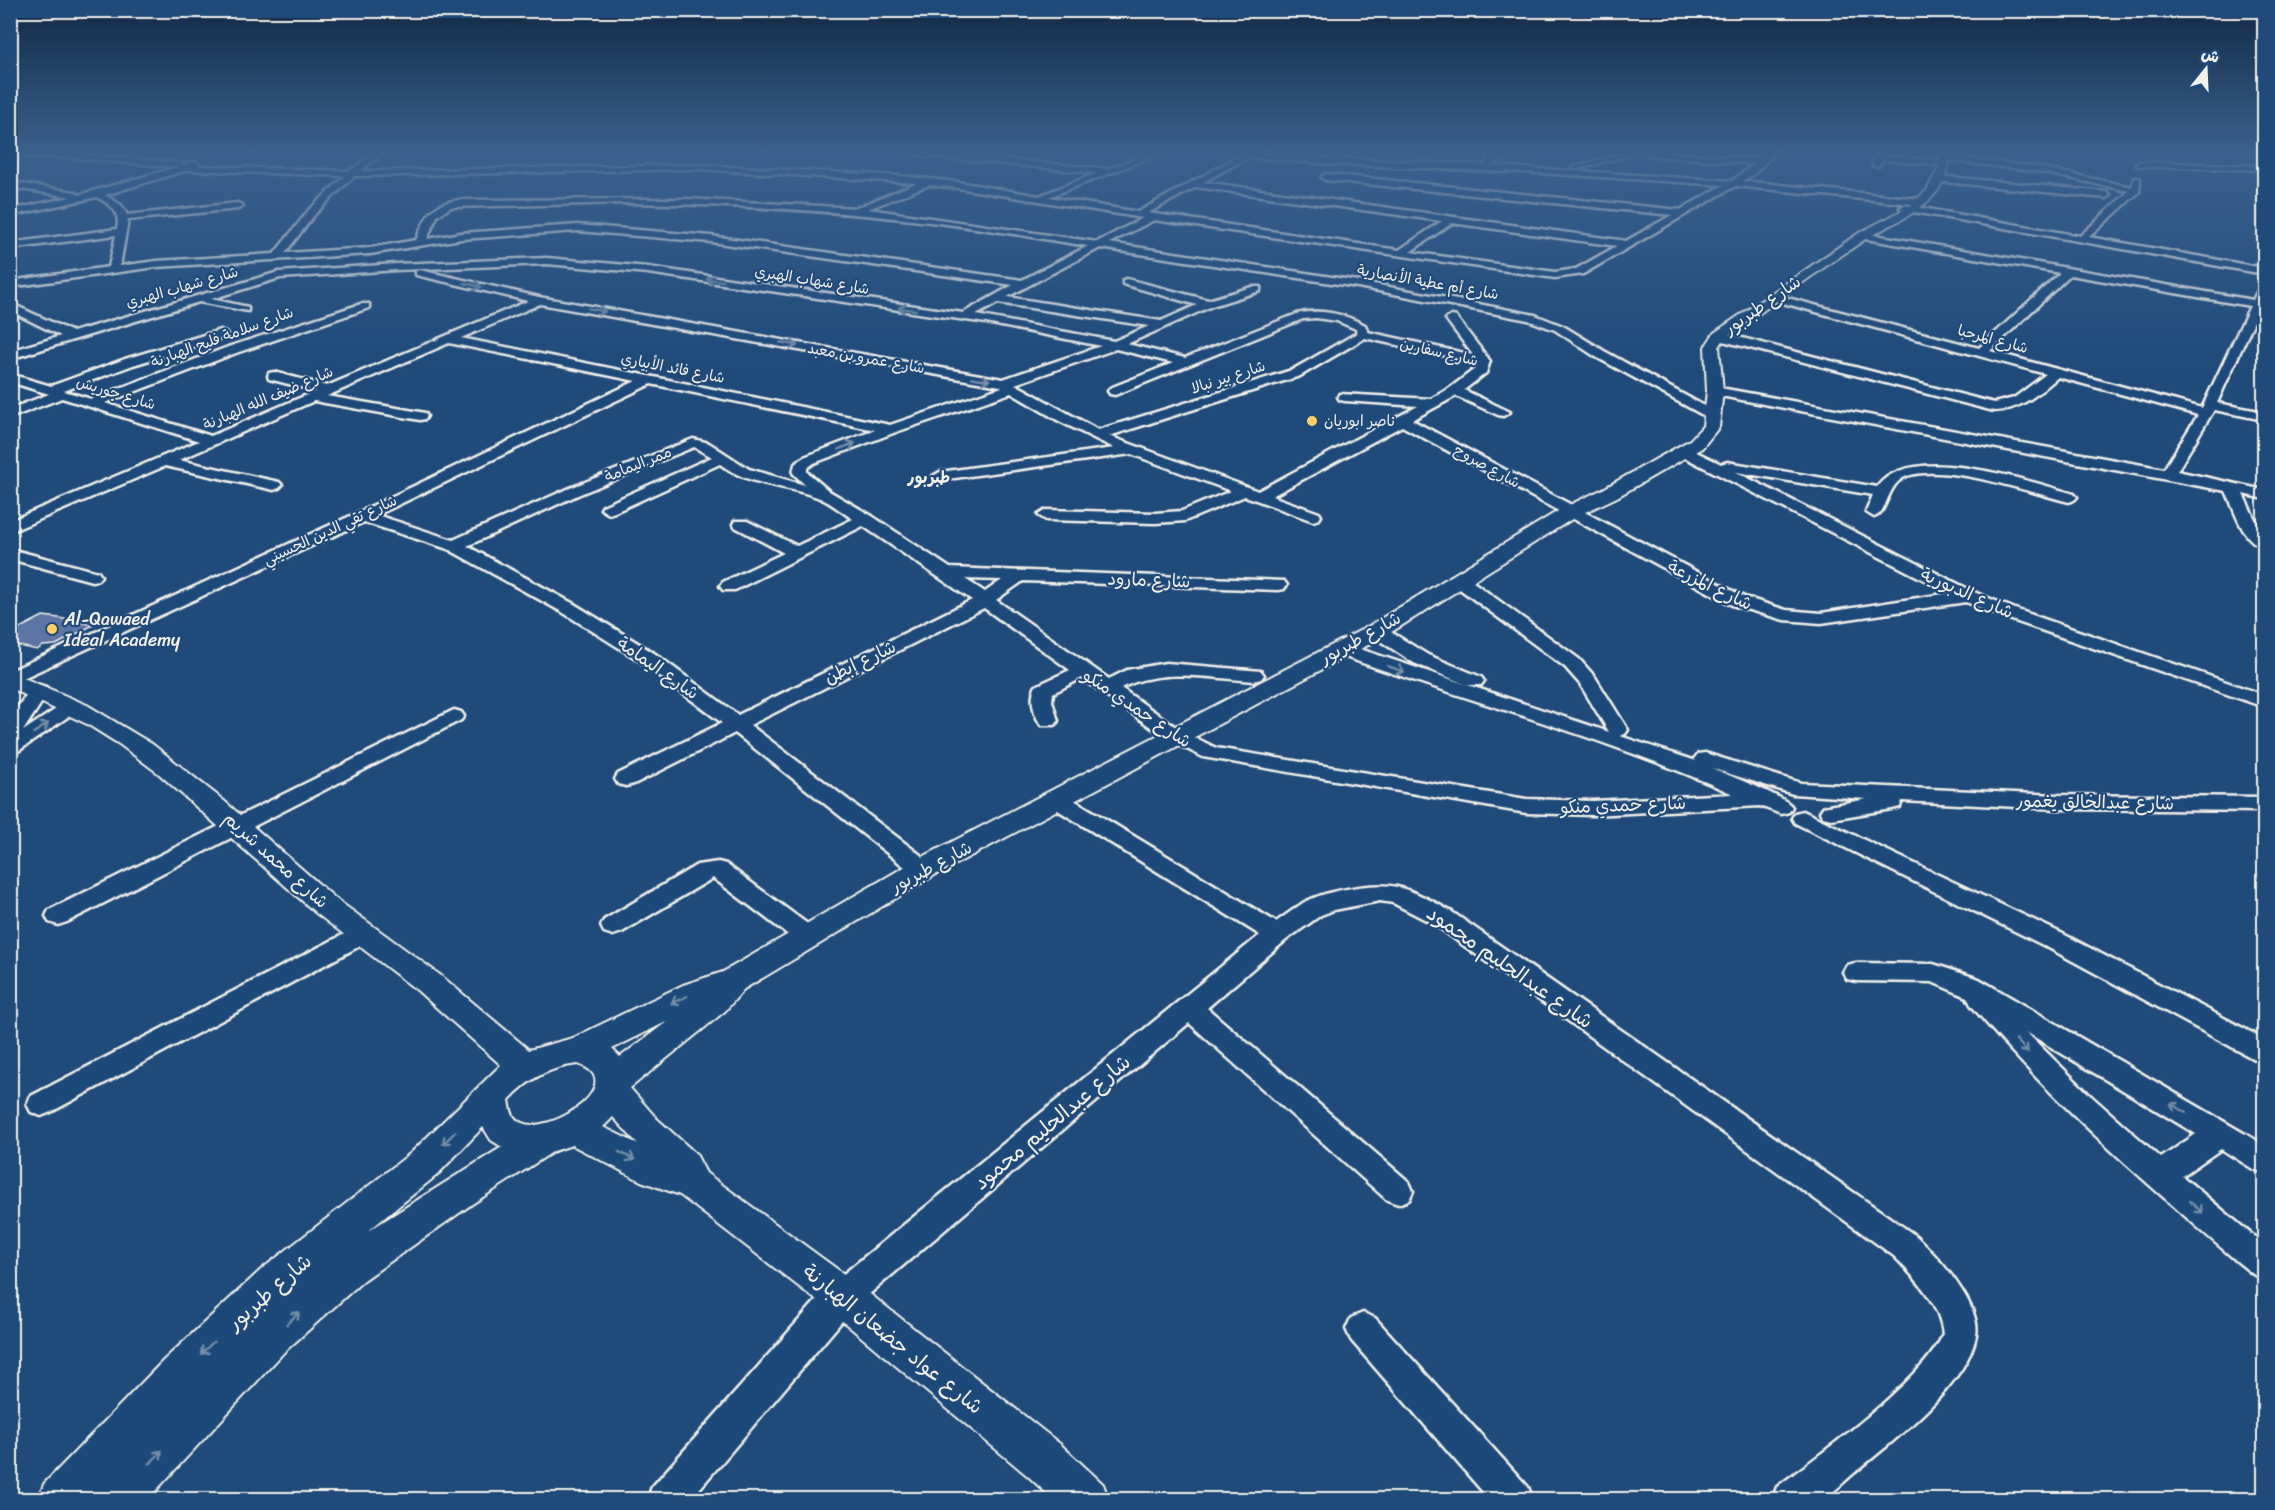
<svg xmlns="http://www.w3.org/2000/svg" width="2275" height="1510" viewBox="0 0 2275 1510" font-family="Sriracha,'Playpen Sans Arabic',sans-serif">
<rect width="100%" height="100%" fill="#1f4a7a"/>
<filter id="ink" filterUnits="userSpaceOnUse"><feTurbulence type="fractalNoise" baseFrequency=".0167" numOctaves="2"/><feDisplacementMap in="SourceGraphic" scale="12" xChannelSelector="R" yChannelSelector="G"/><feConvolveMatrix kernelMatrix="1 2 1 2 8 2 1 2 1" color-interpolation-filters="sRGB"/></filter>
<g filter="url(#ink)">
<!-- building -->
<path fill="#5d74a5" stroke="#f4f1e8" stroke-width="1.5" d="M43,616L59,618L93,625L56,645L43,646L37,650L10,644V633Z"/>
<g fill="none" stroke-linecap="round" stroke-linejoin="round">
<defs>
<g id="minor">
<path d="M10,153H64L180,163L184,166L189,162L198,163L199,166L350,171L375,153H383L360,171H371L699,165L900,176L958,182L1039,196L1097,173L914,155L910,153H933L1107,169L1152,153H1162L1049,197L1138,212L1239,156L1231,153L1484,165L1489,158L1512,153H1524L1523,155L1495,162L1492,166L1732,181L1754,164L1648,155L1644,153H1672L1759,159L1766,153H1774L1753,175L1742,181L1921,199L1925,202L1921,205L1735,186L1583,274L1555,278L1154,220L1109,243L1358,281L1535,315L1563,326L1604,351L1717,413L1719,416L1712,420L1596,357L1555,330L1528,320L1358,287L1100,248L1007,297L1161,321L1197,305L1123,284V280L1127,279L1208,300L1252,287H1260V291L1212,306L1127,344L1185,358L1297,314C1320,308 1345,314 1365,325L1368,332L1473,355L1446,319L1452,316L1456,317L1490,361L1486,373L1464,390L1510,412L1503,416L1498,415L1456,396L1412,420L1744,597L1786,610L1821,613L1950,593L1678,454L1676,451L1678,448H1688L1721,464L1727,462L1877,487C1910,441 2028,481 2074,494L2077,497L2074,500L2069,502C2029,492 1946,463 1907,476C1886,484 1888,513 1874,517L1866,512L1873,495L1736,472L1974,592L2015,609L2264,695V707L2003,617L1966,602L1821,623L1784,620L1732,605L1402,426L1272,496L1319,513L1321,516L1319,519L1313,521L1245,496L1185,521L1155,523L1046,520L1038,515L1046,510L1155,513L1182,511L1231,491L1131,454L940,480L935,479L933,476L940,472L1114,448L1059,421L1011,393L896,432L814,463L807,468V472L829,491L872,516L950,568L1284,581L1287,585L1284,589L1278,590L1023,581L996,600L1109,679L1127,670L1166,663L1261,671L1264,675L1261,679L1254,681C1209,678 1162,667 1121,688L1183,732L1216,748L1526,799L1593,801L1733,794C1605,736 1466,701 1334,653L1332,649L1334,645H1348L1609,732L1580,684L1565,667L1453,584L1450,580L1453,576H1465L1579,659L1595,677L1628,730L1625,734L1620,736L1696,761L1694,759L1698,754L1705,753L1801,783L2058,795L2264,797V811L2058,809L1902,801L1900,807L1892,809L1831,819L1823,817L1820,812L1823,807L1867,799L1793,794L1711,768C1727,775 1785,796 1792,807L1789,812L1781,814L1760,806L1593,815L1526,813L1203,757L1169,740L1082,678L1053,693L1052,701L1058,721L1055,725H1041C1034,715 1029,697 1036,686L1070,670L984,608L750,725L931,863L935,869L931,875L923,877L915,875L735,733L634,784L626,786L618,784L615,779L618,774L722,723L640,661L562,612L448,549L364,522L10,684V671L357,513L636,381L449,343L327,396L420,412L425,413L427,416L425,419L420,420L314,401L179,460L279,482L282,485L279,488L274,490L165,466L10,532V521L199,441L62,398L10,418V409L49,394L10,382V374L51,386L125,359L217,331L221,330L227,334L225,337L133,365L64,391L91,399L228,347L361,304H369V308L236,353L105,403L211,436L316,391L269,379L268,376L269,373L274,372L327,386L528,301L416,275V271L420,270L539,297L1003,379L1101,346L986,323L648,273L547,264L396,270L280,278L211,299L248,307V311L199,302L10,359V351L61,336L10,311V303L73,332L279,272L396,264L547,258L648,267L963,313L1013,285L711,242L578,231L461,239L370,254L156,267L10,287V281L109,267L116,235L10,249V243L117,229C121,211 111,205 97,197L10,216V210L71,197L10,187V182L75,192L79,195L178,167L64,157H10ZM1249,157L1328,164L1539,173L1724,185L1680,210L1325,174L1321,177L1325,180L1672,215L1626,241L1203,182ZM699,169L917,183L856,208L687,199L459,200C430,204 427,216 416,240L370,248L285,253L315,214L354,176ZM187,170H189L345,176L309,210L274,254L156,261L120,266L128,220L238,209L243,206L238,203L127,215L121,205L105,195ZM929,185L958,188L1143,218L1097,242L868,209ZM1196,187L1442,221L1399,250L1148,213ZM630,203C725,205 819,209 912,220C971,226 1030,237 1088,246L1022,280L711,236L578,225L461,233L427,239L437,216L451,207ZM1452,223L1617,246L1576,269L1555,272L1410,252ZM998,303L1149,326L1114,341L976,315ZM540,304L1000,386L1002,387L890,425L461,338ZM1316,318L1337,321L1356,329L1357,333L1292,370L1098,430L1015,384L1116,349L1173,363L1110,388L1108,391L1110,394L1115,395L1303,319ZM1365,338L1477,363L1476,368L1450,388L1431,399L1340,394L1338,397L1340,400L1345,401L1418,406L1258,491L1109,436L1300,376ZM651,384L875,430L804,457L795,464L793,473L805,485L749,469L709,443L693,439L570,488L453,540L377,515ZM694,447L712,457L603,506L601,509L609,514L615,512L720,464C749,486 785,485 817,497C829,501 842,512 853,519L797,546L747,521H735L733,524L735,527L784,553L723,582L720,586L723,590H735L863,526L972,600L738,715L654,653L574,604L467,546L580,494ZM965,579L1002,580L985,592Z"/>
<path d="M1625,153H1637L1576,169L1572,167Z"/>
<path d="M1882,156L1945,161L1949,163L1945,165L1882,160L1879,166H1873L1874,157Z"/>
<path d="M1946,156L2037,167L2132,187L2134,178H2140L2139,192L2089,237L2264,268V274L1902,210L1900,208L1905,205L2080,236L2129,191L2037,171L1943,160L1942,158Z"/>
<path d="M2140,162L2264,166V170L2137,166L2136,164Z"/>
<path d="M1937,176L2106,192L2110,195L2106,198L1934,181L1933,179Z"/>
<path d="M1863,233L2253,300L2260,286L2264,285V299L2217,403L2264,412V420L2214,410L2177,471L2264,490V499L2243,494L2261,532L2264,535V547C2242,542 2235,510 2226,491L1710,394L1708,391L1715,387L2164,469L2198,415L2058,377C2038,394 2021,410 1994,411L1715,339L1713,336L1719,332L1994,403L2014,398L2046,374L1768,299L1766,297L1772,294L1979,348L2060,273L1860,238L1858,236ZM2070,275L2250,306L2202,408L1990,351Z"/>
<path d="M10,549L98,572L101,576L98,580L92,581L10,559Z"/>
<path d="M1377,626L1383,627L1428,655L1481,677L1484,681L1481,685H1467L1414,663L1371,635L1368,631L1371,627Z"/>
<path d="M39,685L46,687L49,691L23,731L65,703H79L82,707L17,752L10,754V718L32,687Z"/>
<path d="M454,710L461,712L464,716L461,720L67,922L58,925L49,922L46,916L49,910Z"/>
<path d="M1056,792L1064,794L1276,922C1285,916 1294,909 1303,903C1324,891 1373,882 1397,887C1417,892 1434,902 1452,912L1916,1236C1936,1255 1982,1305 1976,1335C1968,1384 1891,1443 1854,1473C1844,1481 1833,1494 1822,1499C1812,1503 1783,1500 1772,1500L1777,1487C1818,1456 1926,1379 1943,1334C1940,1303 1915,1278 1894,1256L1434,924L1393,903L1380,901L1334,910L1321,915L1286,940L1207,1008L1409,1182L1413,1191L1409,1200L1398,1204L1387,1200L1189,1023L854,1307L690,1500H647L652,1487L830,1285L1260,935L1048,804L1045,799L1048,794Z"/>
<path d="M1803,811L2063,934L2264,1039V1062L2254,1059L2045,946L1795,823L1792,818L1795,813Z"/>
<path d="M718,862L726,864L817,931L820,937L817,943L808,946L799,943L713,878L622,932L613,935L604,932L601,926L604,920L697,865Z"/>
<path d="M360,926L369,929L372,935L369,941L51,1112L41,1116L31,1112L27,1104L31,1096Z"/>
<path d="M1856,963L1933,964L1979,979L2264,1145V1173L2253,1169L2221,1149L2182,1176L2264,1245V1279L2253,1274L2238,1262C2144,1181 2050,1100 1971,1005L1967,997L1932,982L1856,981L1847,979L1843,972L1847,965ZM2026,1032L2196,1134L2161,1158L2091,1096Z"/>
<path d="M1363,1313L1375,1318L1528,1487L1533,1500H1490L1351,1340L1346,1329L1351,1318Z"/>
</g>
<path id="tertiary" d="M1941,153H1950C1948,168 1944,184 1934,195C1914,217 1888,225 1864,240C1817,272 1770,305 1724,339L1719,347L1723,391L1719,427L1702,448L1617,497L1577,516L1385,636L933,876L744,989L725,1011L630,1088L656,1118L696,1154L706,1173L856,1283L1060,1444L1103,1484L1109,1500H1054L1028,1476L828,1309L680,1195L641,1181L572,1145L554,1151L472,1204L364,1280L284,1352L147,1500H94L95,1495L91,1500H38L44,1484L163,1361L262,1269L411,1153L501,1065L418,991L316,913L158,773L119,744L87,724L10,688V672L87,705L152,744L223,800L336,899L440,975L529,1050L573,1038L683,985L723,972L913,862L1369,626L1563,508L1603,489L1690,440L1703,426L1707,391L1705,347L1714,333L1859,233L1909,207L1927,190L1938,169ZM668,1021L620,1057L612,1049ZM578,1064C635,1083 536,1147 514,1117C511,1113 510,1105 509,1100C528,1079 550,1067 578,1064ZM613,1117L638,1144L603,1127ZM483,1127L491,1140L502,1147L368,1231L437,1175Z"/>
</defs>
<!-- minor casing -->
<use href="#minor" stroke="#f4f1e8" stroke-width="5"/>
<!-- tertiary casing -->
<use href="#tertiary" stroke="#f4f1e8" stroke-width="4"/>
<!-- minor -->
<use href="#minor" fill="#1f4a7a" fill-rule="evenodd"/>
<!-- tertiary -->
<use href="#tertiary" fill="#1f4a7a" fill-rule="evenodd"/>
</g>
<!-- one-way arrows -->
<defs><path id="oneway-shaft" d="M-6 0H5M1.5-3L5.5 0L1.5 3" fill="none" stroke-width="1.6" stroke-linecap="round" stroke-linejoin="round" transform="scale(1.5)"/></defs>
<g stroke="#748da6">
<use href="#oneway-shaft" transform="translate(715 280) rotate(-171)"/>
<use href="#oneway-shaft" transform="translate(473 285) rotate(13)"/>
<use href="#oneway-shaft" transform="translate(907 309) rotate(-171)"/>
<use href="#oneway-shaft" transform="translate(597 310) rotate(10)"/>
<use href="#oneway-shaft" transform="translate(789 344) rotate(10)"/>
<use href="#oneway-shaft" transform="translate(981 379) rotate(10)"/>
<use href="#oneway-shaft" transform="translate(847 446) rotate(-21)"/>
<use href="#oneway-shaft" transform="translate(1396 669) rotate(20)"/>
<use href="#oneway-shaft" transform="translate(41 728) rotate(-33)"/>
<use href="#oneway-shaft" transform="translate(679 1000) rotate(155)"/>
<use href="#oneway-shaft" transform="translate(2022 1046) rotate(47)"/>
<use href="#oneway-shaft" transform="translate(2178 1108) rotate(-149)"/>
<use href="#oneway-shaft" transform="translate(449 1138) rotate(135)"/>
<use href="#oneway-shaft" transform="translate(627 1156) rotate(27)"/>
<use href="#oneway-shaft" transform="translate(2196 1207) rotate(41)"/>
<use href="#oneway-shaft" transform="translate(293 1318) rotate(-44)"/>
<use href="#oneway-shaft" transform="translate(207 1348) rotate(136)"/>
<use href="#oneway-shaft" transform="translate(156 1457) rotate(-47)"/>
</g>
</g>
<!-- sky -->
<linearGradient id="sky" x2="0" y2="1"><stop stop-color="#112943"/><stop offset="0.42" stop-color="#3c608d"/><stop offset="1" stop-color="#3c608d" stop-opacity="0"/></linearGradient>
<rect width="2275" height="364" fill="url(#sky)"/>
<!-- markers -->
<g fill="#ffd166" stroke="#1f4a7a" stroke-width="2">
<circle cx="1312" cy="421" r="6"/>
<circle cx="52" cy="629" r="6"/>
</g>
<g text-anchor="middle" dominant-baseline="central" stroke-width="4.5" stroke-linejoin="round" paint-order="stroke">
<!-- far-street labels -->
<g font-size="15" fill="#f4f1e8" stroke="#1f4a7a">
<text transform="translate(812 280) rotate(9)">شارع شهاب الهبري</text>
<text transform="translate(1428 282) rotate(10)">شارع أم عطية الأنصارية</text>
<text transform="translate(182 287) rotate(-16)">شارع شهاب الهبري</text>
<text transform="translate(222 337) rotate(-20)">شارع سلامة فليح الهبارنة</text>
<text transform="translate(1993 339) rotate(15)">شارع المرحبا</text>
<text transform="translate(1439 352) rotate(13)">شارع سفارين</text>
<text transform="translate(866 358) rotate(10)">شارع عمرو بن معبد</text>
<text transform="translate(673 368) rotate(11)">شارع فائد الأبياري</text>
<text transform="translate(1228 377) rotate(-18)">شارع بير نبالا</text>
<text transform="translate(116 393) rotate(17)">شارع جوريش</text>
<text transform="translate(268 398) rotate(-23)">شارع ضيف الله الهبارنة</text>
<text transform="translate(638 464) rotate(-22)">ممر اليمامة</text>
<text transform="translate(1487 466) rotate(29)">شارع صروح</text>
<text transform="translate(330 530) rotate(-25)">شارع تقي الدين الحسيني</text>
</g>
<!-- far-poi labels -->
<g font-size="15" fill="#f4f1e8" stroke="#1f4a7a" text-anchor="start">
<text x="1324" y="421">ناصر ابوريان</text>
</g>
<!-- far-neighbourhood labels -->
<g font-size="16" font-weight="bold" fill="#f4f1e8" stroke="#1f4a7a">
<text x="929" y="477">طبربور</text>
</g>
<!-- street labels -->
<g font-size="18" fill="#f4f1e8" stroke="#1f4a7a">
<text transform="translate(1762 305) rotate(-35)">شارع طبربور</text>
<text transform="translate(1149 580) rotate(2)">شارع مارود</text>
<text transform="translate(1710 585) rotate(26)">شارع المزرعة</text>
<text transform="translate(1967 593) rotate(24)">شارع الدبورية</text>
<text transform="translate(1360 638) rotate(-29)">شارع طبربور</text>
<text transform="translate(860 662) rotate(-26)">شارع إبطن</text>
<text transform="translate(658 668) rotate(35)">شارع اليمامة</text>
<text transform="translate(1137 708) rotate(34)">شارع حمدي منكو</text>
<text transform="translate(2095 802) rotate(1)">شارع عبدالخالق يغمور</text>
<text transform="translate(1623 805) rotate(-2)">شارع حمدي منكو</text>
<text transform="translate(276 860) rotate(42)">شارع محمد شريم</text>
<text transform="translate(931 867) rotate(-28)">شارع طبربور</text>
</g>
<!-- poi labels -->
<g font-size="18" fill="#f4f1e8" stroke="#1f4a7a" text-anchor="start">
<text x="64" y="619">Al-Qawaed<tspan x="64" dy="21">Ideal Academy</tspan></text>
</g>
<!-- near-street labels -->
<g font-size="21" fill="#f4f1e8" stroke="#1f4a7a">
<text transform="translate(1510 967) rotate(35)">شارع عبدالحليم محمود</text>
<text transform="translate(1052 1122) rotate(-40)">شارع عبدالحليم محمود</text>
<text transform="translate(269 1292) rotate(-41)">شارع طبربور</text>
<text transform="translate(893 1339) rotate(39)">شارع عواد جضعان الهبارنة</text>
</g>
</g>
<!-- margin -->
<rect width="2275" height="1510" fill="none" stroke="#1f4a7a" stroke-width="36"/>
<rect x="18" y="18" width="2239" height="1474" fill="none" stroke="#f4f1e8" stroke-width="2" filter="url(#ink)"/>
<!-- north arrow -->
<g transform="translate(2206 69) rotate(18)" stroke="#1f4a7a" stroke-width="4.5" paint-order="stroke">
<path d="M0-4.5L10 22L0 15L-10 22Z" fill="#f4f1e8"/>
<text y="-9" font-size="16" font-weight="bold" text-anchor="middle" fill="#f4f1e8">ش</text>
</g>
</svg>
